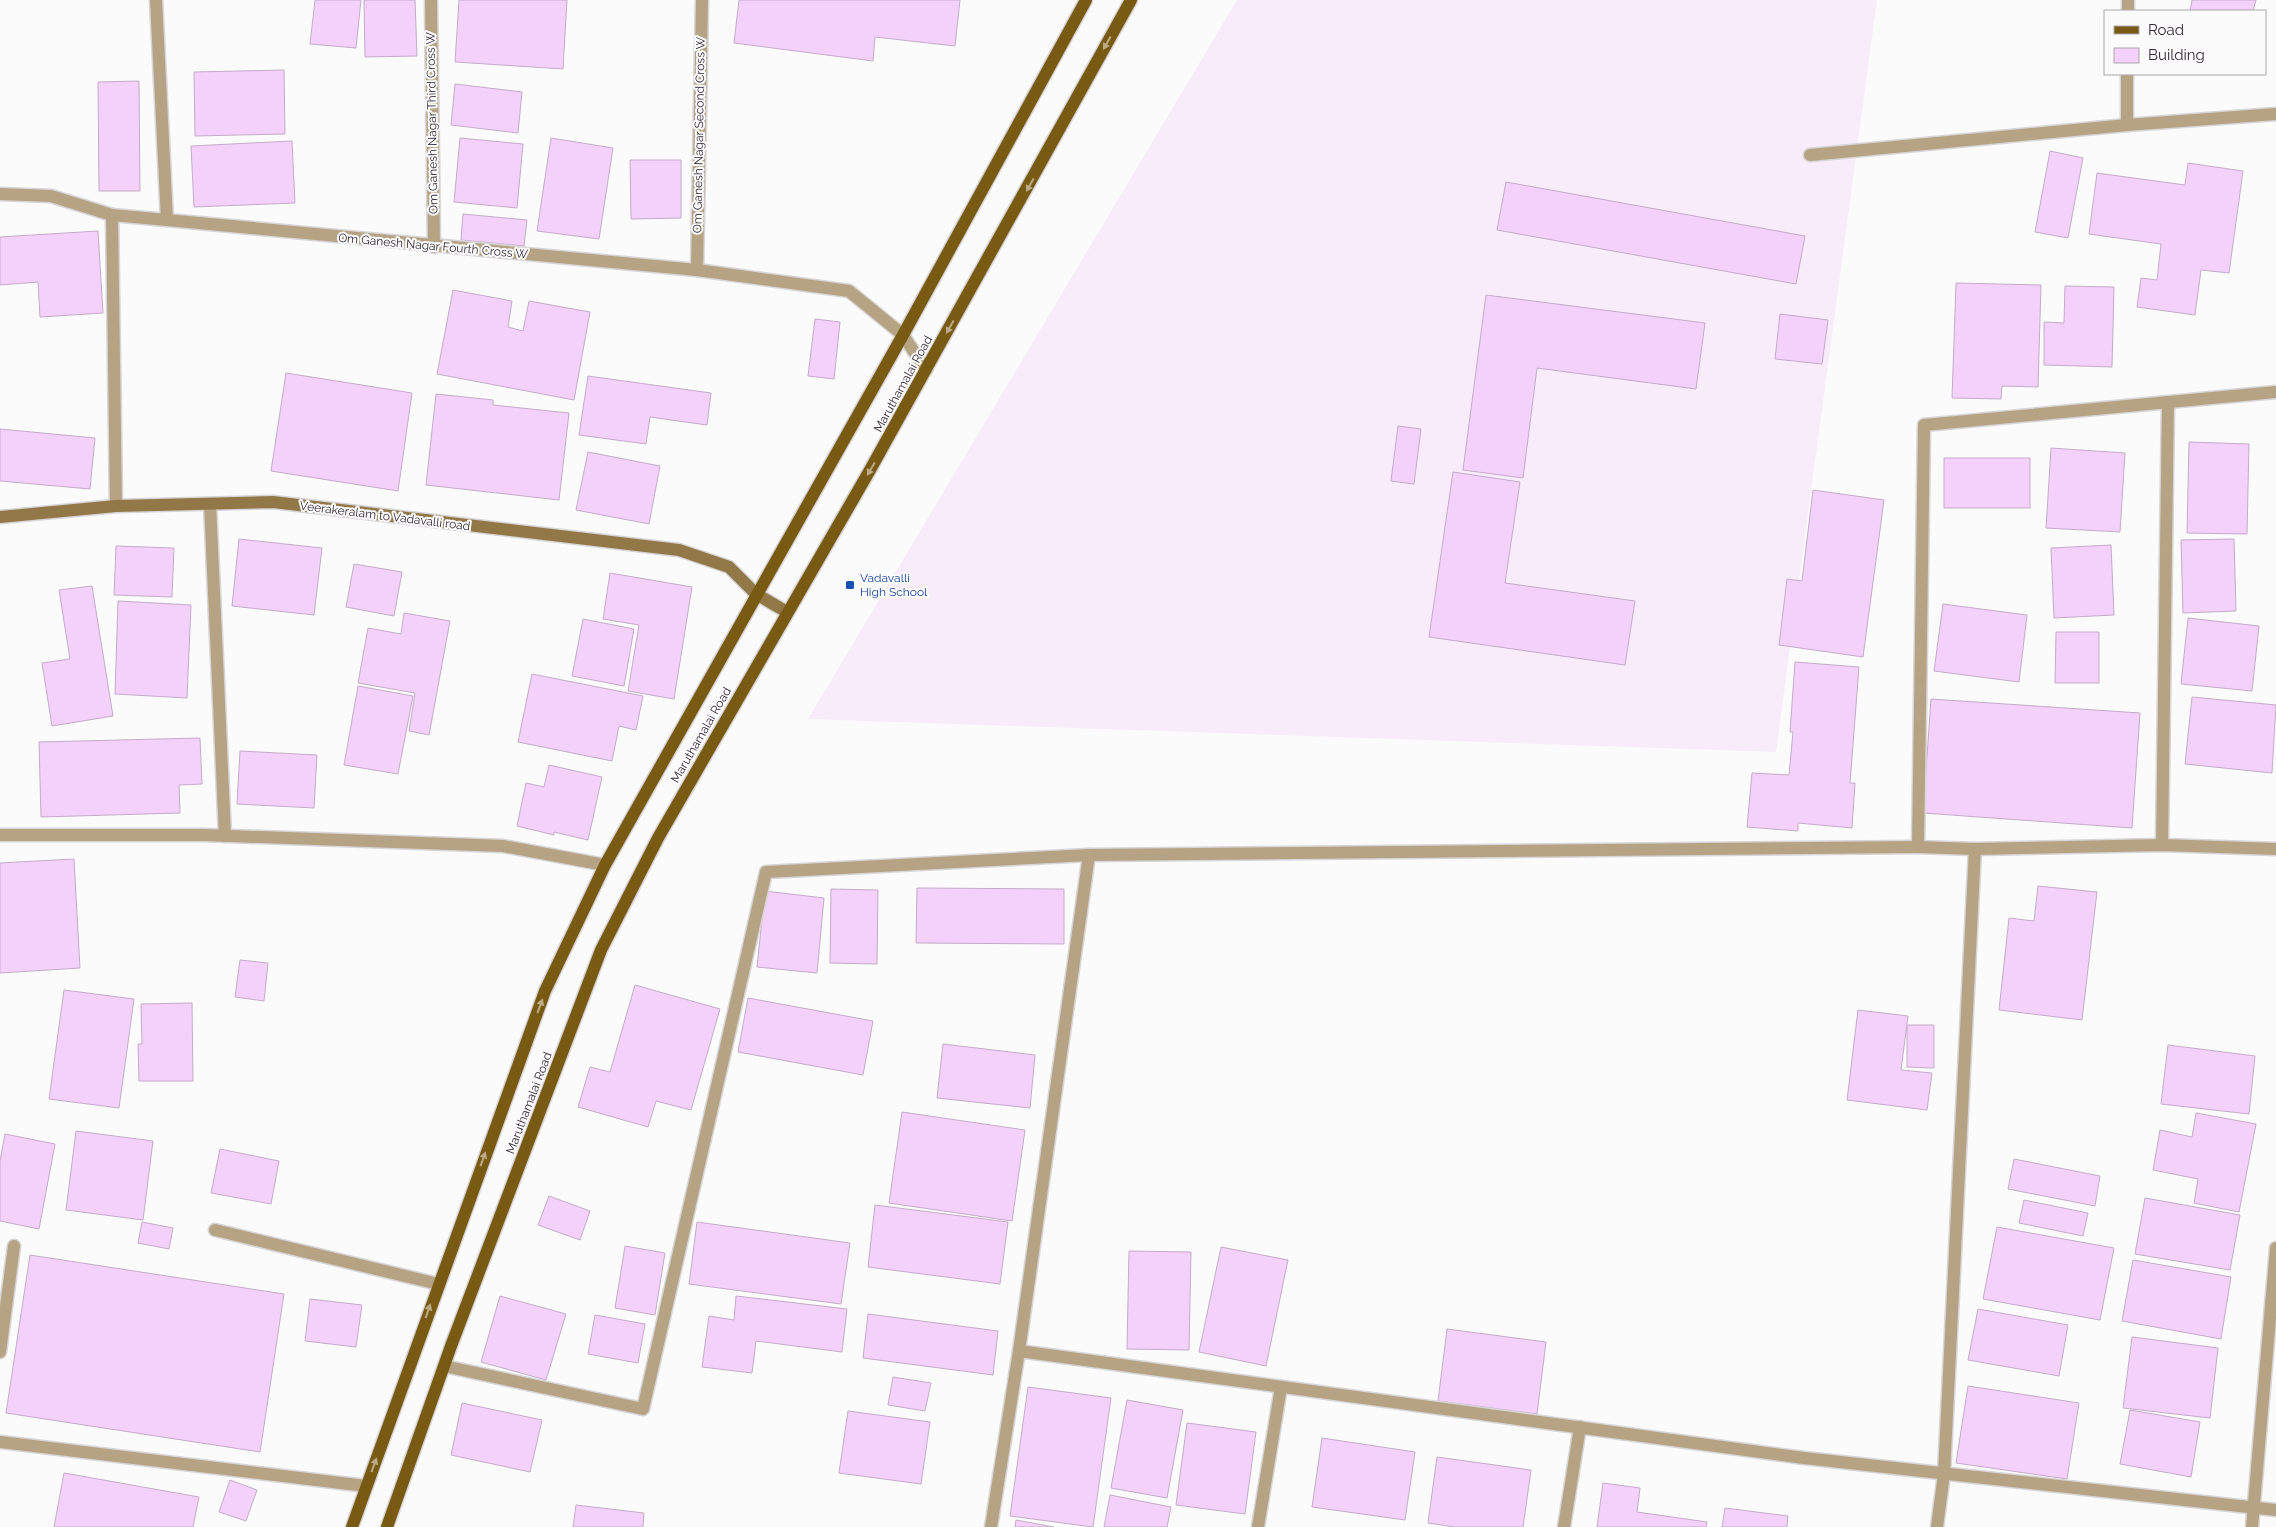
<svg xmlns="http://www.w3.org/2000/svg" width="2276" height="1527" viewBox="0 0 2276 1527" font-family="Raleway,sans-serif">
<rect width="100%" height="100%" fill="#fbfbfb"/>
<!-- built -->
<path fill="#f8ecfb" d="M1237,0H1877L1776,752L808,719Z"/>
<!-- building -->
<g fill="#f3d1fa" stroke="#c4abc9">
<path d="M315,0H361L356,48L310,44Z"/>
<path d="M364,0H415L417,56L365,57Z"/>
<path d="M459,0H567L563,69L455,62Z"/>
<path d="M739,0H960L955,46L875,37L873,61L734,43Z"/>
<path d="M2192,0H2256L2253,11H2190Z"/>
<path d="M284,70L285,134L195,136L194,72Z"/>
<path d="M139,81L140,191H99L98,82Z"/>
<path d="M455,84L522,92L518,133L451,125Z"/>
<path d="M460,138L523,144L517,208L454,202Z"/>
<path d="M551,138L613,148L599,239L537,231Z"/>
<path d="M292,141L295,203L194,207L191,146Z"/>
<path d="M2050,151L2083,158L2068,238L2035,232Z"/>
<path d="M630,160H681V218L631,219Z"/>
<path d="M2188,163L2243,171L2229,273L2201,270L2195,315L2137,307L2141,278L2157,280L2161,244L2089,234L2097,173L2185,185Z"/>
<path d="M1506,182L1805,236L1796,284L1497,230Z"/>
<path d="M463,214L527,220L524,246L461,240Z"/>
<path d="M98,231L103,313L40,317L38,282L0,285V237Z"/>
<path d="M1956,283L2041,285L2038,387L2002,386L2001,399L1952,398Z"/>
<path d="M2065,286L2114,287L2112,367L2044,365V322L2064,323Z"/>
<path d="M453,290L512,301L508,327L523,331L529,301L590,312L574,400L437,374Z"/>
<path d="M1486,295L1705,323L1696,389L1537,368L1523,478L1463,470Z"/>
<path d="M1780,314L1828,320L1822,364L1775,359Z"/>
<path d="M815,319L840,322L834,379L808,376Z"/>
<path d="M286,373L412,393L398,491L271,471Z"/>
<path d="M588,376L711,393L707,425L650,417L646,444L579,435Z"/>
<path d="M436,394L493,400V405L569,413L559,500L426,485Z"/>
<path d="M1398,426L1421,429L1414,484L1391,481Z"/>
<path d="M0,429L95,438L90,489L0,481Z"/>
<path d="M2189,442L2249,444L2247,534L2187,533Z"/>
<path d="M2051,448L2125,453L2120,532L2046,528Z"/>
<path d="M588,452L660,466L649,524L576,510Z"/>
<rect x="1944" y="458" width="86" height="50"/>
<path d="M1453,472L1520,482L1505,583L1635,601L1625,665L1429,637Z"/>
<path d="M1813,490L1884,500L1863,657L1779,645L1787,579L1802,581Z"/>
<path d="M239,539L322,548L314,615L232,606Z"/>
<path d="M2234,539L2236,611L2183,613L2181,540Z"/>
<path d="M2111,545L2114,615L2054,618L2051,548Z"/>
<path d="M116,546L174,548L172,597L114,595Z"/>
<path d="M354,564L402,572L394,616L346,607Z"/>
<path d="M610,573L692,587L674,699L628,691L639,625L603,619Z"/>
<path d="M92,586L113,716L52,726L42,663L70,659L59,590Z"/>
<path d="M118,601L191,605L187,698L115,694Z"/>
<path d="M1943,604L2027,615L2019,682L1934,671Z"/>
<path d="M404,613L450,621L429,735L409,731L415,693L358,683L368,628L401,634Z"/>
<path d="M2188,618L2259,626L2252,691L2181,684Z"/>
<path d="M583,619L634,629L624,686L572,676Z"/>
<path d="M2056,632H2099V683H2055Z"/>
<path d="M1795,662L1859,667L1850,783H1855L1852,828L1798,823V831L1747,827L1752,773L1789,775L1793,732H1790Z"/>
<path d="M532,674L643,696L636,730L619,726L612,761L518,742Z"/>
<path d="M358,686L413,696L398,774L344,765Z"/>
<path d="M2192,697L2276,705L2272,773L2185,764Z"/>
<path d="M1931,699L2140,713L2132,828L1923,813Z"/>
<path d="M200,738L202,784L179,785L180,813L41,817L39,742Z"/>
<path d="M240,751L317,755L314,808L237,804Z"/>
<path d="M549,765L602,777L588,840L554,832V835L517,826L526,783L544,787Z"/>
<path d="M74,859L80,968L0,973V863Z"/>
<path d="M2038,886L2097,892L2082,1020L1999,1010L2009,918L2034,921Z"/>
<path d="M917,888L1064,889V944L916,943Z"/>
<path d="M831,889L878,890L877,964L830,963Z"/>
<path d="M765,891L824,898L817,973L757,967Z"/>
<path d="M240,960L268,963L264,1001L235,997Z"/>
<path d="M635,985L720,1009L691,1110L656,1101L648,1127L578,1107L590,1067L610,1072Z"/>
<path d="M64,990L134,999L119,1108L49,1099Z"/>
<path d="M748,998L873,1021L863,1075L738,1052Z"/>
<path d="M192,1003L193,1081H139L138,1044H142L141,1004Z"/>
<path d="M1858,1010L1908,1016L1901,1070L1932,1073L1927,1110L1847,1100Z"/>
<path d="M1907,1025H1934V1068L1907,1067Z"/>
<path d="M943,1044L1035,1055L1030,1108L937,1098Z"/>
<path d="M2168,1045L2255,1056L2249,1114L2161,1104Z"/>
<path d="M902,1112L1025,1130L1012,1221L889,1203Z"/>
<path d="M2196,1113L2256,1124L2239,1212L2194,1203L2198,1179L2153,1170L2160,1130L2192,1137Z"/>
<path d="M76,1131L153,1141L143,1220L66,1210Z"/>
<path d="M5,1134L55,1144L39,1229L0,1221V1161Z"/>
<path d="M220,1149L279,1161L271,1204L211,1193Z"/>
<path d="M2014,1159L2100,1176L2095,1206L2008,1189Z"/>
<path d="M549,1196L590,1211L580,1240L538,1225Z"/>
<path d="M2145,1198L2240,1215L2230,1270L2135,1254Z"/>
<path d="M2024,1200L2088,1213L2083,1236L2019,1223Z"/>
<path d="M875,1205L1008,1222L1000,1284L868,1267Z"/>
<path d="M142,1222L173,1228L169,1249L138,1243Z"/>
<path d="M697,1222L850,1243L841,1304L689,1284Z"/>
<path d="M1997,1227L2114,1248L2100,1320L1983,1299Z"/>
<path d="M625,1246L665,1253L655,1315L615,1308Z"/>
<path d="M1221,1247L1288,1260L1266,1366L1199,1352Z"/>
<path d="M1129,1251L1191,1252L1189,1350L1127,1349Z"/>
<path d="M30,1255L284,1294L260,1452L6,1413Z"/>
<path d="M2133,1260L2231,1277L2221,1339L2122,1321Z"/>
<path d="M500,1296L566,1314L546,1380L481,1362Z"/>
<path d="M736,1296L847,1309L842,1352L756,1341L752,1373L702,1367L709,1316L734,1320Z"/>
<path d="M310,1299L362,1305L356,1347L305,1341Z"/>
<path d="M1978,1309L2068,1325L2059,1376L1968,1360Z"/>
<path d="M868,1314L998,1331L993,1375L863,1358Z"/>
<path d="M595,1315L645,1324L638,1363L588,1354Z"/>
<path d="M1447,1329L1546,1342L1537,1414L1438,1401Z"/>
<path d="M2132,1337L2218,1348L2210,1418L2123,1408Z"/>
<path d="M893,1377L931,1383L925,1411L888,1405Z"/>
<path d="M1968,1386L2079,1403L2067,1479L1956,1463Z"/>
<path d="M1028,1387L1111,1398L1093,1527L1010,1516Z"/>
<path d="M1127,1400L1183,1410L1167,1498L1111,1488Z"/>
<path d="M462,1403L542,1420L530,1472L451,1455Z"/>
<path d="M2130,1410L2200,1422L2191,1477L2120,1464Z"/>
<path d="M848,1411L930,1422L921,1484L839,1473Z"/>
<path d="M1187,1423L1256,1432L1245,1514L1176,1505Z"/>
<path d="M1322,1438L1415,1452L1405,1520L1312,1507Z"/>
<path d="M1437,1457L1531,1470L1523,1527H1454L1428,1523Z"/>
<path d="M64,1473L199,1497L193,1527H54Z"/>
<path d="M230,1480L257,1490L246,1521L219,1512Z"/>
<path d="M1603,1483L1640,1488L1637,1512L1707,1522L1706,1527H1597Z"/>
<path d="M1110,1495L1171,1507L1167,1527H1104Z"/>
<path d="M576,1505L644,1513L643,1527H573Z"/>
<path d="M1725,1508L1788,1516L1787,1527H1722Z"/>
<path d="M1016,1520L1054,1527H1015Z"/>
</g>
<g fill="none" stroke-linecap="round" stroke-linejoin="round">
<defs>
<g id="street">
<path d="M156,0L167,220L697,270L849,291L903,335L926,370"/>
<path d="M431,0L434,247"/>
<path d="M2128,11V0"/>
<path d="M2127,74V125L2276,114"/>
<path d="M1810,155L2127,125"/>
<path d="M0,194L51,196L112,215L167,220"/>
<path d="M112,215L116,506"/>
<path d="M697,270L702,0"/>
<path d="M2276,392L1924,425L1918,847L1975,849L2162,845L2276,849"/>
<path d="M210,504L225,836"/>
<path d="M0,835H204L503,846L605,865"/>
<path d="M2162,845L2168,403"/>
<path d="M215,1230L438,1284"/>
<path d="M1019,1351L1804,1458L2276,1510"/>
<path d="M0,1352L14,1246"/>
<path d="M444,1366L643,1409L766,872L1089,855L1918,847"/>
<path d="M0,1442L366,1486"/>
<path d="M991,1527L1019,1351L1089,855"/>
<path d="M1258,1527L1281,1387"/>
<path d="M1564,1527L1580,1427"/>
<path d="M1937,1527L1944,1474L1975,849"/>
<path d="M2252,1527L2276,1248"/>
</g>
<path id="secondary" d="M0,517L116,506L273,502L679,550L729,567L756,594L787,612"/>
<g id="primary">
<path d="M352,1527L545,991L605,865L903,335L1086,0"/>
<path d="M387,1527L451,1346L601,950L658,838L870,470L1131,0"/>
</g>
</defs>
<!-- street casing -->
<use href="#street" stroke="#d7d5d8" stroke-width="15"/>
<!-- secondary casing -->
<use href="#secondary" stroke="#d7d5d8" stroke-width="15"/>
<!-- primary casing -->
<use href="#primary" stroke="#d7d5d8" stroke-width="15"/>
<!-- street -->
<use href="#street" stroke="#b5a383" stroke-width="12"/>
<!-- secondary -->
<use href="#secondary" stroke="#927847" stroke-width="12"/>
<!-- primary -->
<use href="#primary" stroke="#795a12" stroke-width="12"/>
</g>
<!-- one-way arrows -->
<defs><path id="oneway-solid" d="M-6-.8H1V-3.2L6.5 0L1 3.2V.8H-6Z" transform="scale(1.25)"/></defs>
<g fill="#baaa86">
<use href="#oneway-solid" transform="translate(1107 43) rotate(119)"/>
<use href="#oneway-solid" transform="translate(1030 185) rotate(119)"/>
<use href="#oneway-solid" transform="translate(950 327) rotate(119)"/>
<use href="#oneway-solid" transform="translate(871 469) rotate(120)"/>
<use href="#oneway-solid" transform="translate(540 1006) rotate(-70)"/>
<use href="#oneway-solid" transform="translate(483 1159) rotate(-70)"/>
<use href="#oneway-solid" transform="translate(428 1311) rotate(-71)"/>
<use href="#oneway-solid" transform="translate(374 1465) rotate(-70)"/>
</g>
<!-- markers -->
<rect fill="#1a4fb4" stroke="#fbfbfb" stroke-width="2" x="845" y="580" width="10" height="10" rx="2.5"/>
<g text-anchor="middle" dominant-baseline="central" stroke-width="4" stroke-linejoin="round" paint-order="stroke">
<!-- street labels -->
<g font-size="12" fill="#342a36" stroke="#fbfbfb">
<text transform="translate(432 123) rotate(-91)">Om Ganesh Nagar Third Cross W</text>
<text transform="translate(699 135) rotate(-89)">Om Ganesh Nagar Second Cross W</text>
<text transform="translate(433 246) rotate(5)">Om Ganesh Nagar Fourth Cross W</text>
<text transform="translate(903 384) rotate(-61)">Maruthamalai Road</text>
<text transform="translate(385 516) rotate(7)">Veerakeralam to Vadavalli road</text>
<text transform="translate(701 735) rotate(-60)">Maruthamalai Road</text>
<text transform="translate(529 1103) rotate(-69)">Maruthamalai Road</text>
</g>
<!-- transit labels -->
<g font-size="12" fill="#164399" stroke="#fbfbfb" text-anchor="start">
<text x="860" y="578">Vadavalli<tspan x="860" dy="14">High School</tspan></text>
</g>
</g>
<!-- legend -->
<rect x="2104" y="10" width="162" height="65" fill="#fbfbfb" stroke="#aba7ac"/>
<rect x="2114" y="26" width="25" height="8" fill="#795a12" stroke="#aba7ac"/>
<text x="2148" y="35" font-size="15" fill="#342a36">Road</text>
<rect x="2114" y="48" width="25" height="15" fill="#f3d1fa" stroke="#aba7ac"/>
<text x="2148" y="60" font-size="15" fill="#342a36">Building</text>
</svg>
